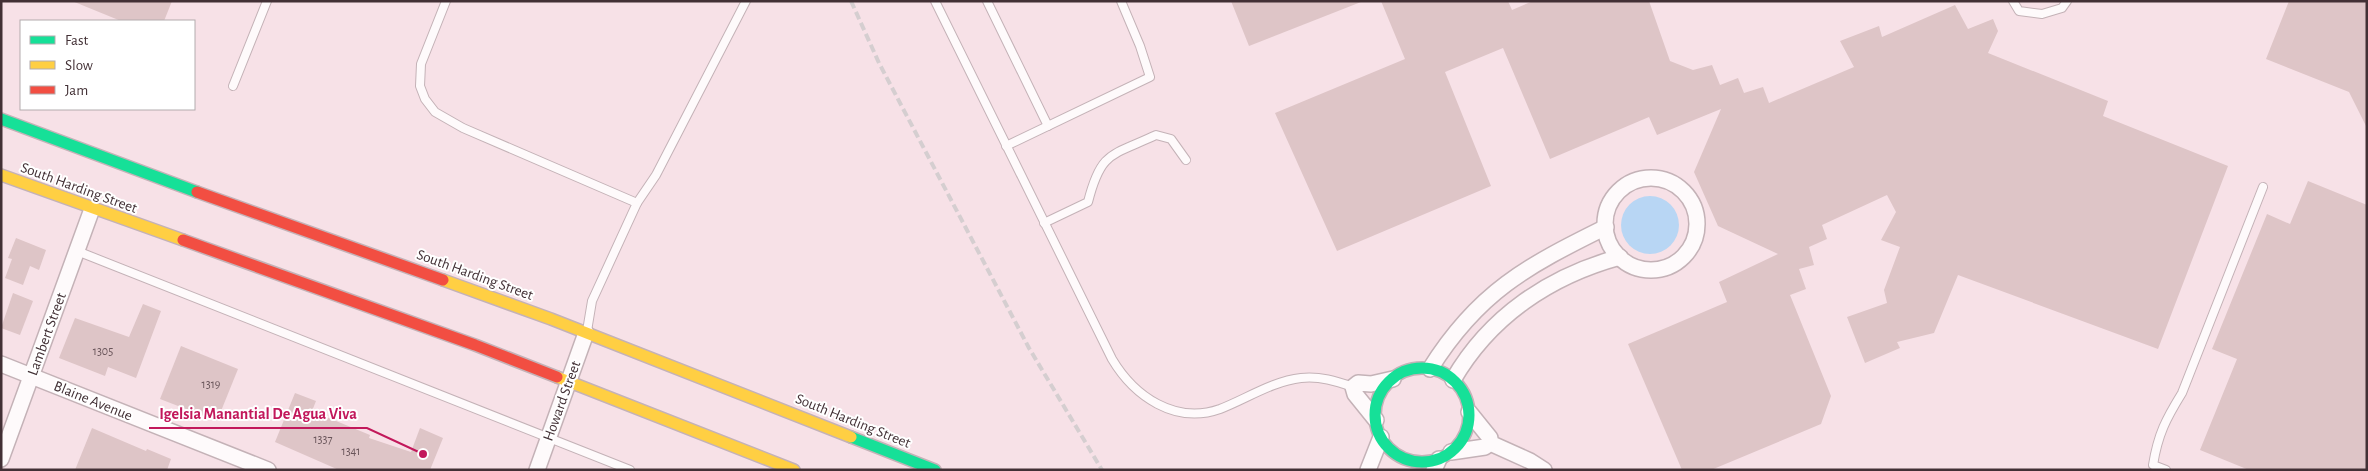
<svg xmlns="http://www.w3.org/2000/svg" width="2368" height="471" viewBox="0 0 2368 471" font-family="'Alegreya Sans',sans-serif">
<rect width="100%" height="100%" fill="#f7e1e7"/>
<!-- water -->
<circle fill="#b8d6f4" cx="1650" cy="225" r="29"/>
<!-- building -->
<g fill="#dec5c7">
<path d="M72,1H172L164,21H121Z"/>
<path d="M1231,1H1361V2L1249,46Z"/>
<path d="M1381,1H1508L1512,10L1533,1H1649L1670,61L1693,70L1712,65L1720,85L1738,78L1744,93L1763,87L1769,103L1854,67L1840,41L1879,26L1882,37L1955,5L1968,29L1993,19L1998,31L1988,53L2108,101L2103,116L2228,166L2158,349L1958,275L1934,333L1897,342L1900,348L1865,363L1847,317L1887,303L1884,290L1900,247L1881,240L1896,212L1887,195L1822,225L1827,239L1809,247L1814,265L1799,269L1806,289L1790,295L1831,396L1821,424L1711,470H1682L1628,344L1727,302L1719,282L1778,254L1718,226L1694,172L1721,109L1657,135L1649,117L1550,159L1503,48L1445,72L1491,186L1337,251L1275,113L1405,59Z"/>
<path d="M2289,1H2367V128L2349,92L2266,59Z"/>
<path d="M2308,181L2367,205V470H2249L2200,450L2237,359L2212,349L2267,214L2290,224Z"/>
<path d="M16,238L46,250L39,270L30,266L23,285L5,278L12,259L8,258Z"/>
<path d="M13,293L33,301L20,335L1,328Z"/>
<path d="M143,304L161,311L136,378L108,367L105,376L59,358L75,318L129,337Z"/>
<path d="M181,346L238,369L217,421L160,399Z"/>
<path d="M295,393L316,401L312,411L370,435L369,438L411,452L420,428L443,438L430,470H339L275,442Z"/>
<path d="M92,428L146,451L147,449L171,459L167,470H75Z"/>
</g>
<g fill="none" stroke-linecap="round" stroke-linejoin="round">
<defs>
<g id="lane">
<path d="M446,1L421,64L420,86L425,99L435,112L463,128L637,203L592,301L587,331"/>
<path d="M935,1L1112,359C1134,396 1175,425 1220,409C1246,399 1273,381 1301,378C1320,376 1336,381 1353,387"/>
<path d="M987,1L1048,126"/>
<path d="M2013,1L2019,11L2042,14L2062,8L2067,1"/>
<path d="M233,86L267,1"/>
<path d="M1006,146L1150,77L1140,46L1121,1"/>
<path d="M637,203L656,175L746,1"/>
<path d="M1044,223L1088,202C1101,151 1111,156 1156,135L1171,139L1186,160"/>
<path d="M77,251L630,470"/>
<path d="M2166,470L2153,465C2158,434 2166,419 2182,393L2263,187"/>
</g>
<g id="street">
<circle cx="1651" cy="224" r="46"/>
<path d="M1,364L268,470"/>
<path d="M1430,369C1478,292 1527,266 1606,227"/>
<path d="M1453,380C1490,316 1550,276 1620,257"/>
<path d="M1469,412L1490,438V443L1530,461L1544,470"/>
<path d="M1376,420L1355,394L1353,387L1358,383L1371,384L1393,379"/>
<path d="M1451,452L1485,447L1490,443"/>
<path d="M1,459L92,209"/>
<path d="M537,470L586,333"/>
<path d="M1368,470L1381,437"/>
<path d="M1434,470L1439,459"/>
</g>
<g id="fast">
<path d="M1,119L197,192"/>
<circle cx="1422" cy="415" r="47"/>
<path d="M851,437L935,470"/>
</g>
<g id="slow">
<path d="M1,175L183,240"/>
<path d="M443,280L551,319L851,437"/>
<path d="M557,377L794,470"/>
</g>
<g id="jam">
<path d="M197,192L443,280"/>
<path d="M183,240L475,345L557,377"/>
</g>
</defs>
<!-- lane casing -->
<use href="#lane" stroke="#c4b2b7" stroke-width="10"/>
<!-- street casing -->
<use href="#street" stroke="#c4b2b7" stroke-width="18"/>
<!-- fast casing -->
<use href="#fast" stroke="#c4b2b7" stroke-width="14"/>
<!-- slow casing -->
<use href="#slow" stroke="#c4b2b7" stroke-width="14"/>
<!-- jam casing -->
<use href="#jam" stroke="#c4b2b7" stroke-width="14"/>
<!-- lane -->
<use href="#lane" stroke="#fefafb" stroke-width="8"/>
<!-- street -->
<use href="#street" stroke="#fefafb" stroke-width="15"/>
<!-- fast -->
<use href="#fast" stroke="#16e098" stroke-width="11"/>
<!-- slow -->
<use href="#slow" stroke="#ffcf43" stroke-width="11"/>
<!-- jam -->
<use href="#jam" stroke="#f24e42" stroke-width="11"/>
<!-- rail -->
<path stroke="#d5ced0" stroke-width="4" stroke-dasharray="8 4" stroke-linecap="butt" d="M851,1L879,63L1029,348L1102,470"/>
</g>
<g text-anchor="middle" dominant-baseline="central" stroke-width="4" stroke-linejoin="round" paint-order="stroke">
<!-- number labels -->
<g font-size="12" fill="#69555a">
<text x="103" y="351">1305</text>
<text x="211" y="384">1319</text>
<text x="323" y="439">1337</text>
<text x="351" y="451">1341</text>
</g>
<!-- street labels -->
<g font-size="15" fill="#423035" stroke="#fff">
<text transform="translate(79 188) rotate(20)">South Harding Street</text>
<text transform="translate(475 275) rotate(20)">South Harding Street</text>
<text transform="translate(47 334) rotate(-70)">Lambert Street</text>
<text transform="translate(93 401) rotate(22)">Blaine Avenue</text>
<text transform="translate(562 401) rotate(-70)">Howard Street</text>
<text transform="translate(853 421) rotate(22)">South Harding Street</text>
</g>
</g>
<!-- callouts -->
<path fill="none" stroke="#c2185b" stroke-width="2" d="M423 454L367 428H149"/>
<circle fill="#c2185b" stroke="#fff" stroke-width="2" cx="423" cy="454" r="5"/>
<g font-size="16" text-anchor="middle" font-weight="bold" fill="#c2185b" stroke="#fff" stroke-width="4" stroke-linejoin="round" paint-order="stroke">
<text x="258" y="419">Igelsia Manantial De Agua Viva</text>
</g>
<!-- border -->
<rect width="2368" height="471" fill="none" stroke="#423035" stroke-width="5"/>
<!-- legend -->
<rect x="20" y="20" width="175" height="90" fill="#ffffff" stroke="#b3acae"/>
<rect x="30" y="36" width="25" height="8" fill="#16e098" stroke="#b3acae"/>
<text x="65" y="45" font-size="15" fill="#423035">Fast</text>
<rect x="30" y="61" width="25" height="8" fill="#ffcf43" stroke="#b3acae"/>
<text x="65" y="70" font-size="15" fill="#423035">Slow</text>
<rect x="30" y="86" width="25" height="8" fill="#f24e42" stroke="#b3acae"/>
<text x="65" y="95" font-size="15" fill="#423035">Jam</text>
</svg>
